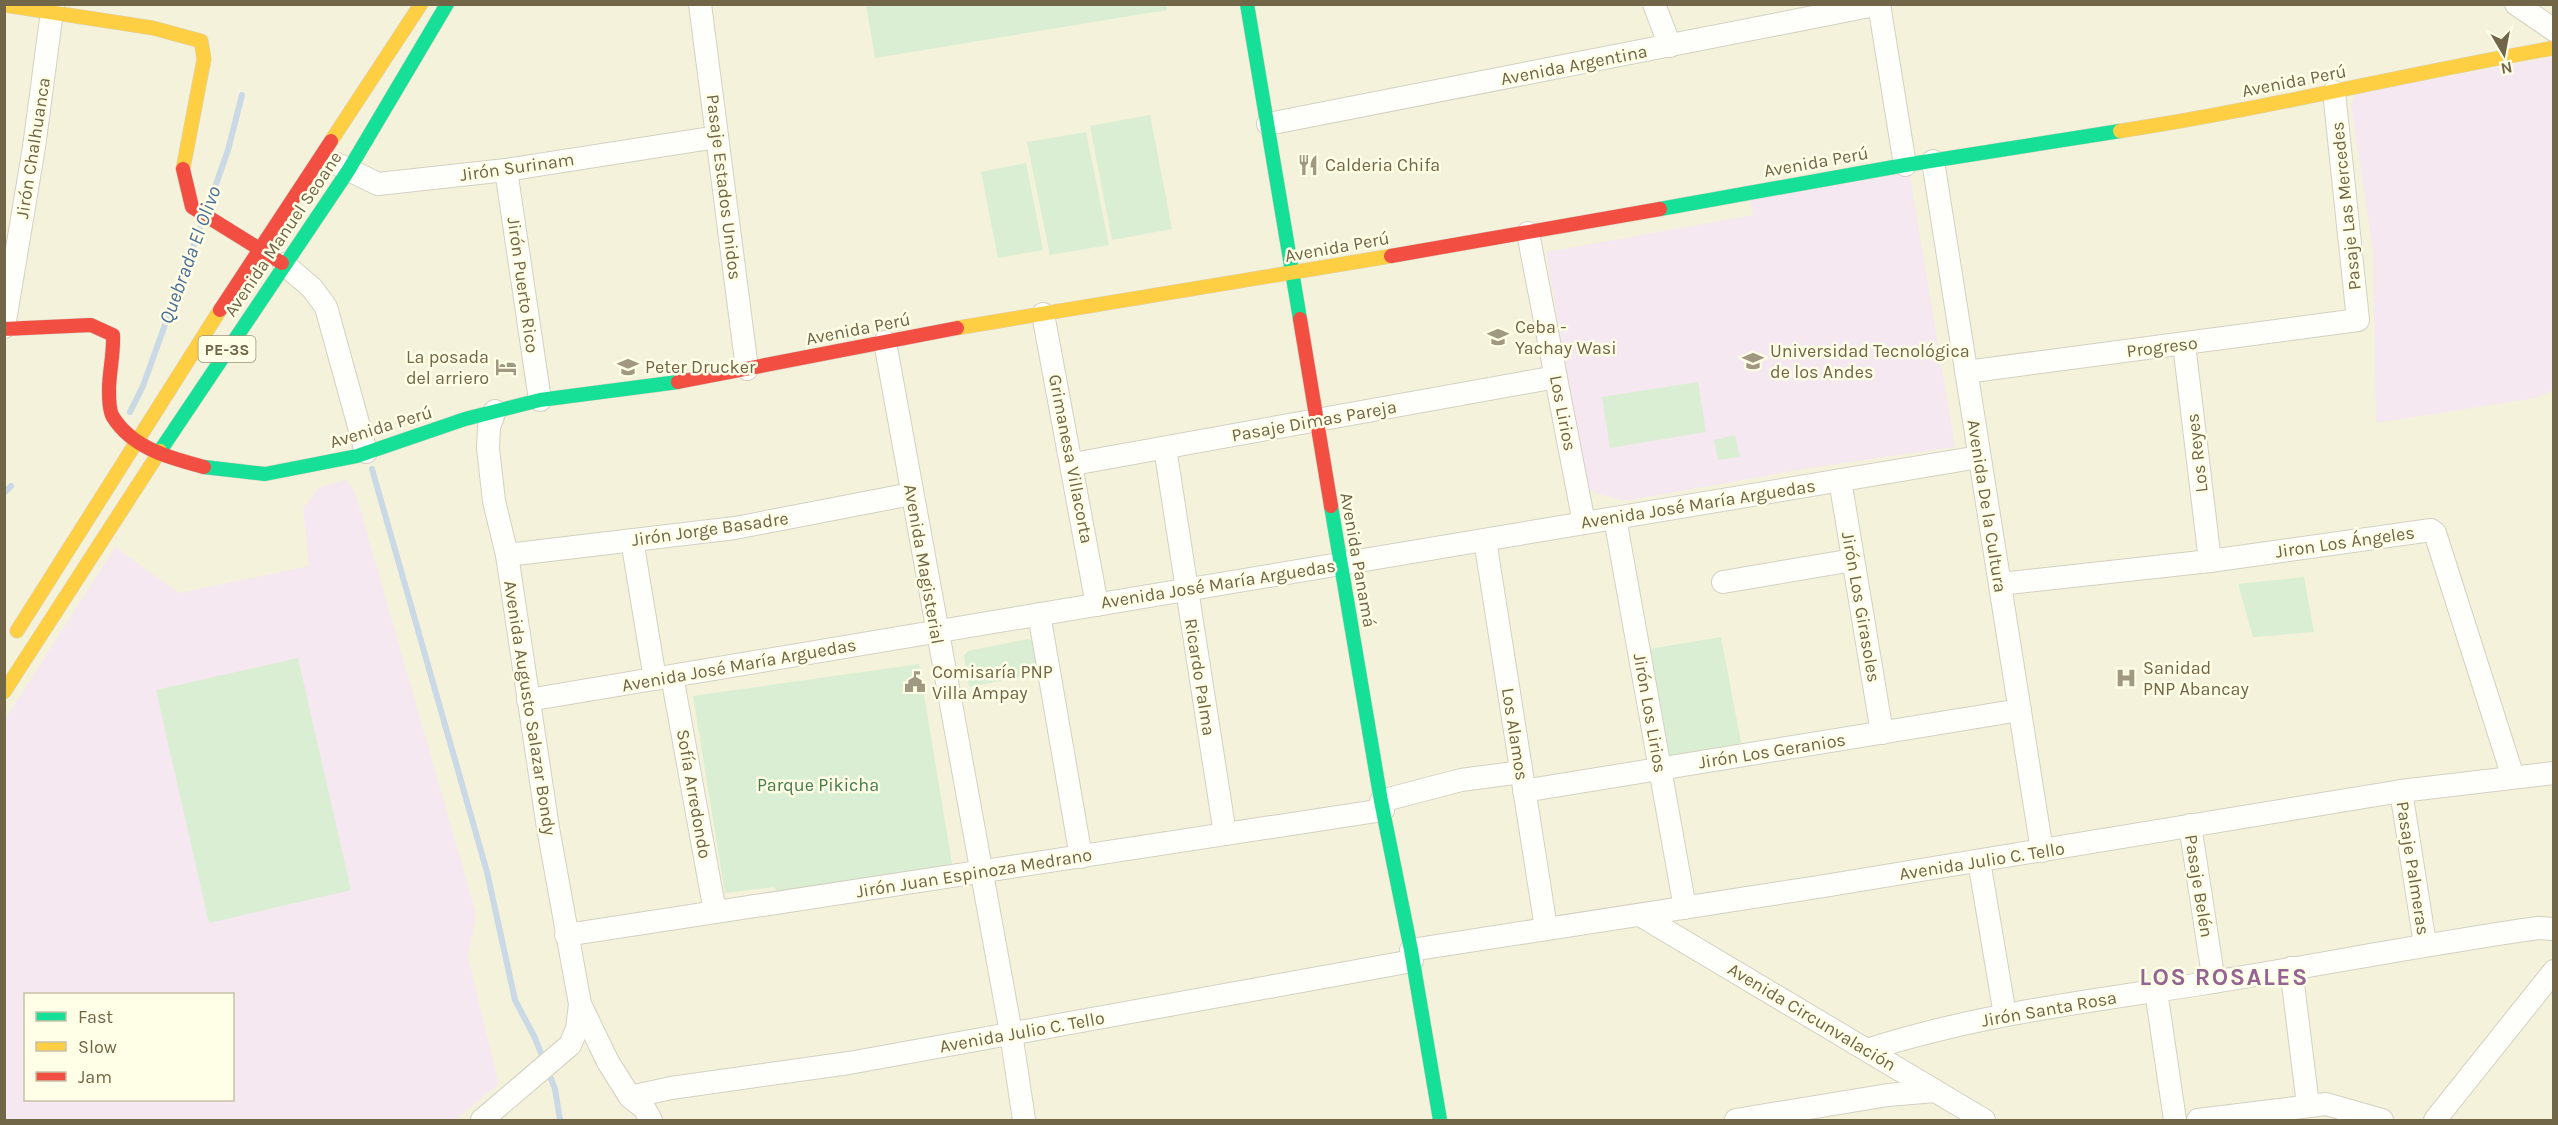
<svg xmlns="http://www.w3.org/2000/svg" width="2558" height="1125" viewBox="0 0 2558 1125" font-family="Karla,sans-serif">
<rect width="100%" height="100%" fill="#f5f5e7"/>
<!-- residential -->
<path fill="#f4f2da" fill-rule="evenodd" d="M5,5H2553V1120H5ZM26,994H232V1100H26Z"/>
<!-- education -->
<g fill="#f6e8f0" fill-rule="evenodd">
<path d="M2553,57V390L2536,398L2376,423L2373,252L2351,105L2357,93Z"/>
<path d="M1909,170L1955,447L1809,468L1625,501L1595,493L1587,487L1546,252L1753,215L1750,198Z"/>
<path d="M346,480L355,492L476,913L468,957L499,1084L455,1120H5L4,721L115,547L179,593L309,566L303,508L320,487ZM26,994H232V1100H26Z"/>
</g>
<!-- green -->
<g fill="#d9eed2">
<path d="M1166,4L1167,10L875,58L866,5Z"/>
<path d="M1150,115L1172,229L1112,240L1090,126Z"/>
<path d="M1086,132L1109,245L1050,255L1027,142Z"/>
<path d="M1026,163L1043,250L998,258L981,172Z"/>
<path d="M1698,382L1706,432L1610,448L1602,397Z"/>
<path d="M1735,435L1740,457L1718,460L1714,440Z"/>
<path d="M2304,577L2314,632L2253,637L2238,584Z"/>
<path d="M1721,637L1741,743L1663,759L1649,649Z"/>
<path d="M1028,639L1035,643L1041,673L969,687L964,656L968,651Z"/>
<path d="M298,658L351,890L209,923L156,690Z"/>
<path d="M919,664L954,875L782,897L774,887L725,893L693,696Z"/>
</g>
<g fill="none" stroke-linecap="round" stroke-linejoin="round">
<!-- stream -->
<g stroke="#c9d9e5" stroke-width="6">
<path d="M208,207L228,150L242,95"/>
<path d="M130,412L143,386L202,222"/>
<path d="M372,469L487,872L515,1000L535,1038L555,1089L560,1120"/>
<path d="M4,493L11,486"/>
</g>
<defs>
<g id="street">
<path d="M700,4L747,369"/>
<path d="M1654,4L1670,46"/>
<path d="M1879,4L1905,165"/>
<path d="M2516,4L2554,30"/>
<path d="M1268,124L1880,4"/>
<path d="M1933,161L2042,851"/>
<path d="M337,164L378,184L506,170L717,137"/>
<path d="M506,170L540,400"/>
<path d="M1528,233L1584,523"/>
<path d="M284,264L312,288L326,307L366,452"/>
<path d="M1043,314L1097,605"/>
<path d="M4,327L34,147L53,4"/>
<path d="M885,342L1011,1033L1024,1120"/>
<path d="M2184,344L2210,561"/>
<path d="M1966,372L2358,320L2334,92"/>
<path d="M495,411L489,427L488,448L494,501L507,555L548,828L580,1004L608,1062L630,1097L644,1108L651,1120"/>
<path d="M1165,448L1225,834"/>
<path d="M1073,464L1556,377"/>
<path d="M1840,480L1882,733"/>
<path d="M1615,518L1685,908"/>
<path d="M632,540L655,679"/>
<path d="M1485,540L1546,928"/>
<path d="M507,555L735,528L911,494"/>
<path d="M1723,582L1853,560"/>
<path d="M2000,584L2210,561L2431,530L2435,533L2513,777"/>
<path d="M1039,614L1081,857"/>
<path d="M672,676L715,912"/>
<path d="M528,700L1979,457"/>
<path d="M1524,791L2020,710"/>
<path d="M2401,791L2425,944"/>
<path d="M1381,801L1461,780L1521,772"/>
<path d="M2190,825L2214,982"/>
<path d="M1979,861L2005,1015"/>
<path d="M1640,915L1984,1120"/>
<path d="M566,935L1383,810"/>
<path d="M1411,950L1818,887L2401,791L2554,773"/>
<path d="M2291,968L2308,1105"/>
<path d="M2156,991L2175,1120"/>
<path d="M1867,1050C1975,1015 2089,1001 2201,984C2314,966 2425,944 2538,928L2554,929"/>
<path d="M630,1097L671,1088L849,1063L1412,961"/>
<path d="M482,1120L570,1045L577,1029L580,1004"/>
<path d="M1736,1120L1888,1095L1935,1091"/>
<path d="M2198,1120L2326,1104L2382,1120"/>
<path d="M2435,1120L2554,971"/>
</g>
<g id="fast">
<path d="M1247,4L1300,319"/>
<path d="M1660,209L1905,165L2120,131"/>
<path d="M160,451L348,171L447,4"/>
<path d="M204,467L265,474L357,456L465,419L540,400L678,382"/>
<path d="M1331,506L1381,801L1411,950L1440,1120"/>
</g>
<g id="slow">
<path d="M4,5L153,28L201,41L204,59L183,169"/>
<path d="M2120,131C2266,109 2409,73 2554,48"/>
<path d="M331,141L421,4"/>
<path d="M957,328L1391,256"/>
<path d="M17,631L220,310"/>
<path d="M4,692L160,451"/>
</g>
<g id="jam">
<path d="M183,169L192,207L282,263"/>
<path d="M1391,256L1660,209"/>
<path d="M220,310L331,141"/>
<path d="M1300,319L1331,506"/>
<path d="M4,329L91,325L113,335C114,354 109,372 109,390C109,397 109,411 113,417C133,449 171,458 204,467"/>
<path d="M678,382L957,328"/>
</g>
</defs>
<!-- street casing -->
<use href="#street" stroke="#d4d1c2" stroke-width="24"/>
<!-- fast casing -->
<use href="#fast" stroke="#d6d2c3" stroke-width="15"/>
<!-- slow casing -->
<use href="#slow" stroke="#d6d2c3" stroke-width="15"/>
<!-- jam casing -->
<use href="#jam" stroke="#d6d2c3" stroke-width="15"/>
<!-- street -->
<use href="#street" stroke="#fefefb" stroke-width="22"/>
<!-- fast -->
<use href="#fast" stroke="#16e098" stroke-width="14"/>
<!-- slow -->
<use href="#slow" stroke="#ffcf43" stroke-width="14"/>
<!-- jam -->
<use href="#jam" stroke="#f24e42" stroke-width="14"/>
</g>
<!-- icons -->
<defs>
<symbol id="restaurant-bare" viewBox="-9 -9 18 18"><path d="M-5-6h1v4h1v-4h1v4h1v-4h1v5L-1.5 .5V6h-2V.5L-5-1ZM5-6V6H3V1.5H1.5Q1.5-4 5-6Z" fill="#a09880" stroke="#fffee7" stroke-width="2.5" paint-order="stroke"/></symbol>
<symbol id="school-bare" viewBox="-9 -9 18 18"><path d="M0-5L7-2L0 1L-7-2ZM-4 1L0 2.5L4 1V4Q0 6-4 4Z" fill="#a09880" stroke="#fffee7" stroke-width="2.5" paint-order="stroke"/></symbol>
<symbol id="university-bare" viewBox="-9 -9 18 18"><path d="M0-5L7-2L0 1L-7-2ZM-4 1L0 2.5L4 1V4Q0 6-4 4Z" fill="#a09880" stroke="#fffee7" stroke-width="2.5" paint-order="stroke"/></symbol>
<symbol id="hotel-bare" viewBox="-9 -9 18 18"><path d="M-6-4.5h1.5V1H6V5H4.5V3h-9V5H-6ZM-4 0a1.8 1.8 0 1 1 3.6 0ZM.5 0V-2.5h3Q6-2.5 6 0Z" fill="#a09880" stroke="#fffee7" stroke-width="2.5" paint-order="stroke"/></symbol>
<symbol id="hospital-bare" viewBox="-9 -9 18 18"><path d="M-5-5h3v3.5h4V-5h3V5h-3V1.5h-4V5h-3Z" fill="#a09880" stroke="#fffee7" stroke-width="2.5" paint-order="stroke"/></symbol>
<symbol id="civic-bare" viewBox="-9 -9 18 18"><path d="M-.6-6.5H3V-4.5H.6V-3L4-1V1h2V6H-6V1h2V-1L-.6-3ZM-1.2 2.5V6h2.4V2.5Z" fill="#a09880" stroke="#fffee7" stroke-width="2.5" paint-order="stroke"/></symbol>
</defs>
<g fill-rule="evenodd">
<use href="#restaurant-bare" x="1293" y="150" width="30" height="30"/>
<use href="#school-bare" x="1483" y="322" width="30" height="30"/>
<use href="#university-bare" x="1738" y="346" width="30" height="30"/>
<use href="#hotel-bare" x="491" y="352" width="30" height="30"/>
<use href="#school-bare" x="613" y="352" width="30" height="30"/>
<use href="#hospital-bare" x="2111" y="663" width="30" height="30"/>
<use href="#civic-bare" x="900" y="667" width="30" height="30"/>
</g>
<g text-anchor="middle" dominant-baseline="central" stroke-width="5" stroke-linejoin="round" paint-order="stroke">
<!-- shield labels -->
<rect fill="#fffee7" stroke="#9c9478" stroke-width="1.5" x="198.5" y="336" width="57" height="26" rx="4.5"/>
<g font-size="16" font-weight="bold" fill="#726649">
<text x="227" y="349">PE-3S</text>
</g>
<!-- street labels -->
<g font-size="18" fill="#726649" stroke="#fffee7">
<text transform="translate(1574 65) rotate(-11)">Avenida Argentina</text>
<text transform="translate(2294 81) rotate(-11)">Avenida Perú</text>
<text transform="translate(33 148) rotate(-81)">Jirón Chalhuanca</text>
<text transform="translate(1816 162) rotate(-10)">Avenida Perú</text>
<text transform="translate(517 167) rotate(-8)">Jirón Surinam</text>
<text transform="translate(724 187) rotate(83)">Pasaje Estados Unidos</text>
<text transform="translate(2346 206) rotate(-96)">Pasaje Las Mercedes</text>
<text transform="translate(283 234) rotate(-56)">Avenida Manuel Seoane</text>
<text transform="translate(1337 247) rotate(-10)">Avenida Perú</text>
<text transform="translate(523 285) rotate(82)">Jirón Puerto Rico</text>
<text transform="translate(858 329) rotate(-11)">Avenida Perú</text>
<text transform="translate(2162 347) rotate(-7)">Progreso</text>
<text transform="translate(1563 413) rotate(79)">Los Lirios</text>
<text transform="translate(1314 421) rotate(-10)">Pasaje Dimas Pareja</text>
<text transform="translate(381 427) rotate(-17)">Avenida Perú</text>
<text transform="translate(2197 453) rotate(-97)">Los Reyes</text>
<text transform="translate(1071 459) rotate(79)">Grimanesa Villacorta</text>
<text transform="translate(1698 504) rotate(-9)">Avenida José María Arguedas</text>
<text transform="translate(1987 506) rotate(81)">Avenida De la Cultura</text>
<text transform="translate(710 529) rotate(-8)">Jirón Jorge Basadre</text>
<text transform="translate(2345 542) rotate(-8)">Jiron Los Ángeles</text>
<text transform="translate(1358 560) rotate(80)">Avenida Panamá</text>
<text transform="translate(924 564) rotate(80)">Avenida Magisterial</text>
<text transform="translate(1218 584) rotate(-9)">Avenida José María Arguedas</text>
<text transform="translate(1861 607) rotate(80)">Jirón Los Girasoles</text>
<text transform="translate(739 665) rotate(-10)">Avenida José María Arguedas</text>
<text transform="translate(1200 677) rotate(81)">Ricardo Palma</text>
<text transform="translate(530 708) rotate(81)">Avenida Augusto Salazar Bondy</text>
<text transform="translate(1650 713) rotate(80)">Jirón Los Lirios</text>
<text transform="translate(1515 734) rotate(81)">Los Alamos</text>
<text transform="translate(1772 751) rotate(-9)">Jirón Los Geranios</text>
<text transform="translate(694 794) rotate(80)">Sofía Arredondo</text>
<text transform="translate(1982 861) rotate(-9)">Avenida Julio C. Tello</text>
<text transform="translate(2413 868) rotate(81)">Pasaje Palmeras</text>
<text transform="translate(974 873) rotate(-9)">Jirón Juan Espinoza Medrano</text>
<text transform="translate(2199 886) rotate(81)">Pasaje Belén</text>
<text transform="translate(2049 1009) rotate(-10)">Jirón Santa Rosa</text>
<text transform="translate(1812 1017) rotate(31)">Avenida Circunvalación</text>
<text transform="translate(1022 1032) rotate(-10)">Avenida Julio C. Tello</text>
</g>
<!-- poi labels -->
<g font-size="18" fill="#726649" stroke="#fffee7" text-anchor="start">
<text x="1325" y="165">Calderia Chifa</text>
<text x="1515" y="327">Ceba -<tspan x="1515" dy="21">Yachay Wasi</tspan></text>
<text x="1770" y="351">Universidad Tecnológica<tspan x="1770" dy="21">de los Andes</tspan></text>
<text x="489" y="357" text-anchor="end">La posada<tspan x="489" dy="21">del arriero</tspan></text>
<text x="645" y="367">Peter Drucker</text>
<text x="2143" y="668">Sanidad<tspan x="2143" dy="21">PNP Abancay</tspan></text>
<text x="932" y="672">Comisaría PNP<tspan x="932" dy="21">Villa Ampay</tspan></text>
</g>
<!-- park labels -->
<g font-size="18" fill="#447d48" stroke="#fffee7">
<text x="818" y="785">Parque Pikicha</text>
</g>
<!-- water labels -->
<g font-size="20" font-style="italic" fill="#4c7099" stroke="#fffee7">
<text transform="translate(190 255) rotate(-70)">Quebrada El Olivo</text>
</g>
<!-- district labels -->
<g font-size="24" font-weight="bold" letter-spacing="1.5" fill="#956494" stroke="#fffee7">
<text x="2224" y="977">LOS ROSALES</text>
</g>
</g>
<!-- border -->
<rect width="2558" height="1125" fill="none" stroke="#726649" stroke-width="12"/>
<!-- legend -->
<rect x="24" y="993" width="210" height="108" fill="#fffee7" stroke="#c7c1a8" stroke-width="1.5"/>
<rect x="36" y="1012" width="30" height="9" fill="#16e098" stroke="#c7c1a8" stroke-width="1.5"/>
<text x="78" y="1023" font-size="18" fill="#726649">Fast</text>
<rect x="36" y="1042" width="30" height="9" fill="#ffcf43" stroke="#c7c1a8" stroke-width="1.5"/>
<text x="78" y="1053" font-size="18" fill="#726649">Slow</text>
<rect x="36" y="1072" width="30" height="9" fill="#f24e42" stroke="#c7c1a8" stroke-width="1.5"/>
<text x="78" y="1083" font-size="18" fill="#726649">Jam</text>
<!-- north arrow -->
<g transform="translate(2504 54) rotate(170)" stroke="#fffee7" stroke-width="4.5" paint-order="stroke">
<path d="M0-4.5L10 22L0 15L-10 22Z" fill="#726649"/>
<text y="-9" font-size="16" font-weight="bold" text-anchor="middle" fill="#726649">N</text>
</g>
</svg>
